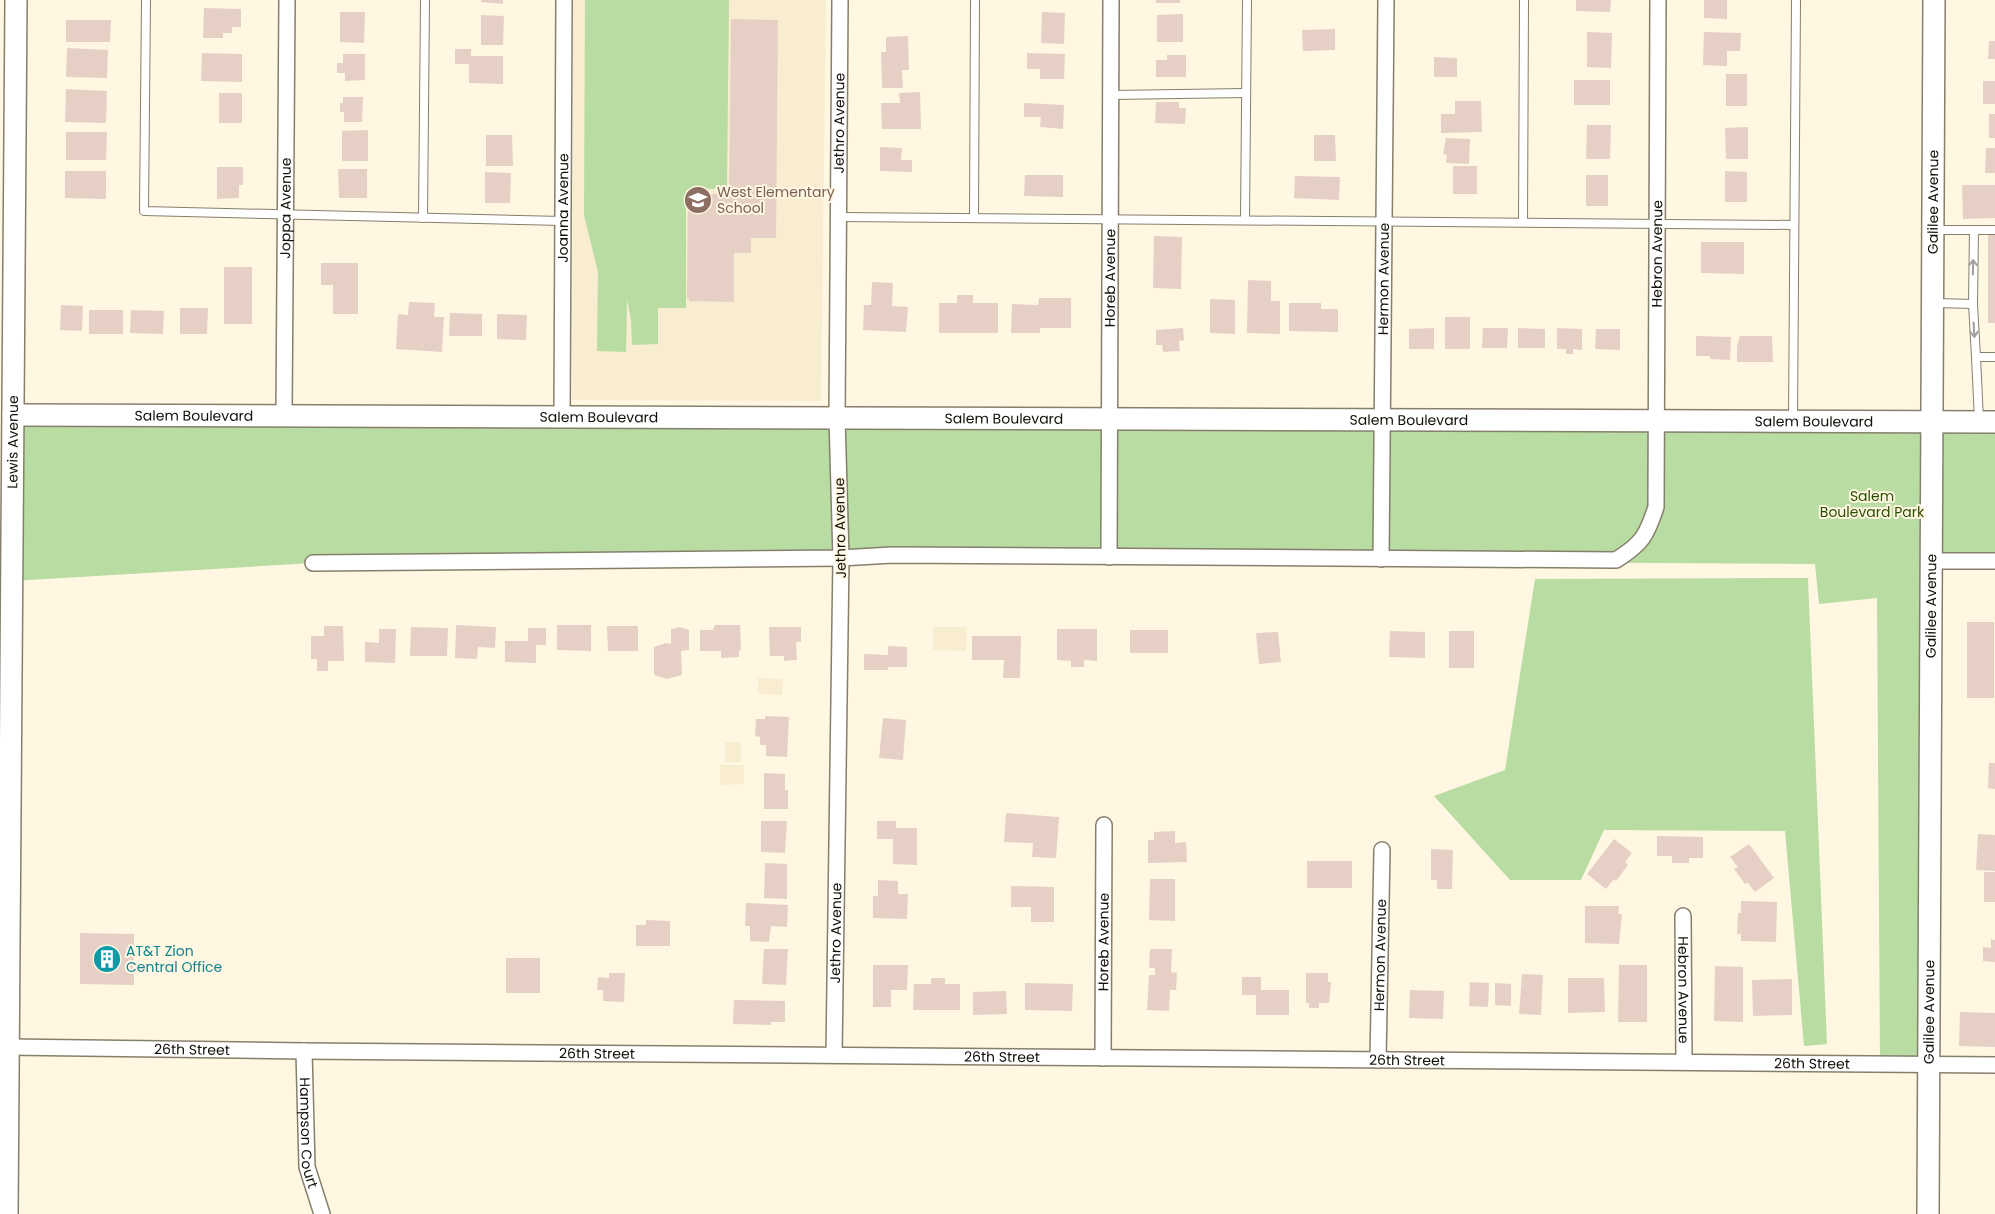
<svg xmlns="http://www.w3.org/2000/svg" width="1995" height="1214" viewBox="0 0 1995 1214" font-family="Poppins,sans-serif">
<rect width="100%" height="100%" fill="#fff7e2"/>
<!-- built -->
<g fill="#f8edd1">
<path d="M573,0H826L821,401L572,400Z"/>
<path d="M933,627H967L966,651L933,650Z"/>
<path d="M758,678L783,679L782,695L758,694Z"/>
<rect x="725" y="742" width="16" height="20"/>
<path d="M720,765H744V784L720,785Z"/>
</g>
<!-- green -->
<g fill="#b8dca1">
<path d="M585,0H729L727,188L686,190V308H658V344L632,345L631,320L627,299L626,352L597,351L598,272L584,215Z"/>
<path d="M13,415L1995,422V561H1932L1929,1064L1880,1063L1877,598L1819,604L1815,564L841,558L313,563L12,581Z"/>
<path d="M1808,578L1827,1044L1804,1046L1785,831L1604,830L1581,880H1510L1434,796L1505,770L1535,579Z"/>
</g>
<!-- building -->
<g fill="#e6d0c5">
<path d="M481,0H503V4L481,2Z"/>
<rect x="1156" y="0" width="24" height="3"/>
<path d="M1576,0H1611L1610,12L1576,11Z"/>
<path d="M1704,0H1727V19L1704,18Z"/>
<path d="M204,8L241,9V27H232V33H223V38H203Z"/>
<path d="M340,12H365L364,43L340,42Z"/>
<path d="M1042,12L1065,13L1064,44L1041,43Z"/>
<path d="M1183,14V42H1157V15Z"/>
<path d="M481,15L504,16L503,45H481Z"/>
<path d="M731,19L778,20L776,238H751V253H734V302L689,301V298H687L688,194H729Z"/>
<path d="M66,20H111L110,42H66Z"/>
<path d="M1335,29V50L1303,51L1302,30Z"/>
<path d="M1587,32L1612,33L1611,68L1587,67Z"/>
<path d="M1704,32L1741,33L1740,51H1727V66L1703,65Z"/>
<path d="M908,36L909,70H902L903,88H882L881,52H886V37Z"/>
<path d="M1989,41H1995V59H1988Z"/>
<path d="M67,48L108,50L107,78L66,77Z"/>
<path d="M455,49H471V56H503V84L469,83V64H455Z"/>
<path d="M202,53L242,54V82L201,81Z"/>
<path d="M1027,53L1065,54L1064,79H1040V69H1027Z"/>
<path d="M343,54H365V80L345,81V73H337V63H343Z"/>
<path d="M1167,55H1186V77H1156V60H1167Z"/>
<path d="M1434,57L1457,58V77H1434Z"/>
<rect x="1726" y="74" width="21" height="32"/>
<rect x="1574" y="80" width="36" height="25"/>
<rect x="1983" y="81" width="12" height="23"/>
<path d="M66,89L107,91L106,123L65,122Z"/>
<path d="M920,92L921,129H882L881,103H900L899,93Z"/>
<rect x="219" y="93" width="23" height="30"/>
<path d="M343,97H363L362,122H344V112H340V103H343Z"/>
<path d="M1455,101H1481L1482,132L1441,133V114H1455Z"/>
<path d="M1156,102H1179V108H1186L1185,124L1155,123Z"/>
<path d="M1024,103L1064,105L1063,129L1040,127L1041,117H1024Z"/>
<rect x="1989" y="114" width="6" height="24"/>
<path d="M1587,125H1611L1610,159H1586Z"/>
<path d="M1748,127V159H1726L1725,128Z"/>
<path d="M368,130V161H342V131Z"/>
<path d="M66,132H107L106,160H66Z"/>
<path d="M486,135H512L513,166H486Z"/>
<path d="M1314,135H1335L1336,161H1314Z"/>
<path d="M1446,138L1470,139L1469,164L1446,163L1447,155L1443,154Z"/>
<path d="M880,147L902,148L901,160H912V172L880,171Z"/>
<path d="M1986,148H1995V173H1985Z"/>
<rect x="1453" y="166" width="24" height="28"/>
<path d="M217,167H243V185H239V198L217,199Z"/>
<path d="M338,169H367V198H339Z"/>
<path d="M65,171H106V199L65,198Z"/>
<path d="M1725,171L1747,172V202H1725Z"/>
<path d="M485,172L511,173L510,203H485Z"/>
<path d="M1025,175H1063V197L1024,196Z"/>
<rect x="1586" y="175" width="22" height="31"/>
<path d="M1295,176L1340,177L1339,200L1294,198Z"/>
<path d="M1962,185H1995V218L1963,219Z"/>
<rect x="1988" y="235" width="7" height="88"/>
<path d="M1154,236L1182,237L1181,289L1153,288Z"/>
<path d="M1701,242H1744V274L1701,273Z"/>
<path d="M321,263H358V314H333V285H321Z"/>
<rect x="224" y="267" width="28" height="57"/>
<path d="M1248,280L1271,281V301H1280V334L1247,333Z"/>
<path d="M872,282L893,283L892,306L908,307L906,332L863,330L864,305H871Z"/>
<path d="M957,295H973V303H998V333H939V303H957Z"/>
<path d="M1039,298H1071V328H1040V333H1011L1012,304L1038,305Z"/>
<path d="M1210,299L1235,300V334L1210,333Z"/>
<path d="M409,302L435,303L434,317H444L442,352L396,349L398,314L408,315Z"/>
<path d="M1289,303H1321V309H1338V332L1289,331Z"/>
<path d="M61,305L83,306L82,331L60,330Z"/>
<path d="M180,308H208L207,334H180Z"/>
<rect x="89" y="310" width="34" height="24"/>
<path d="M131,310L164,311L163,334L130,333Z"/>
<path d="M450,313L482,314V336H449Z"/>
<path d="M497,314L527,315L526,340L497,339Z"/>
<rect x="1445" y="317" width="25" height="32"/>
<path d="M1183,328L1184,340L1179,341L1180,351L1163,352L1162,345H1156V330Z"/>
<path d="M1434,328V349H1409V329Z"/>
<path d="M1483,328H1508L1507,348H1482Z"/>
<path d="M1518,328L1545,329V348H1518Z"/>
<path d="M1557,328L1582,329V350L1573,349V354H1566V349H1557Z"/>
<path d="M1596,329H1620V350L1595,349Z"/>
<path d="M1696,336L1731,337L1730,360L1710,359V356H1696Z"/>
<path d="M1740,336H1772L1773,362H1737V346Z"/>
<rect x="1967" y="622" width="27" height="76"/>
<path d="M456,625L496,627L495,648L478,647L477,659L455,658Z"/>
<path d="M557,625H591V651L557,650Z"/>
<path d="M715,625H740L741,650L739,651V657L721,658V651H700V630H713Z"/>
<path d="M324,626H343L344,661H328V671H317V659H311V636H324Z"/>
<path d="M607,626H638V651H608Z"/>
<path d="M411,627L448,628L447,656H410Z"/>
<path d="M680,627L689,630V650L681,651L682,675L667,679L654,675V647L666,643L671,644V629Z"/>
<path d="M769,627H801V642H796L797,660L784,661V656H770Z"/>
<path d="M528,628H546V645H536V663L505,662V641H528Z"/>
<path d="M379,629H396L395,663L365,662V642L379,643Z"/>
<path d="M1057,629H1097V661L1084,660V667H1071V661L1057,660Z"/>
<rect x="1130" y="630" width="38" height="23"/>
<path d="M1390,631L1425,632V658L1389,657Z"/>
<rect x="1449" y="631" width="25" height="37"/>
<path d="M1278,632L1281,662L1259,664L1256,633Z"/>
<path d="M972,636H1021L1020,678H1003L1004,660H972Z"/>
<path d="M888,646L907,647V667H888V670H864V654L888,655Z"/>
<path d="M765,716L789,717L787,757L766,756V745H760V737L755,736L756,719H765Z"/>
<path d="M883,718L906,720L903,760L879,758Z"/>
<path d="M1989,763H1995V789L1988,788Z"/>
<path d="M764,773L785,774V790H788V809H764Z"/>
<path d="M1006,813L1059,817L1056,858L1032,857L1033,843L1004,842Z"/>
<path d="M761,821H787L785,853L761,852Z"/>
<path d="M877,821H896V828H917V865L893,864V839H877Z"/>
<path d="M1175,831V843L1186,842L1187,862L1148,863V840H1154V832Z"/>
<path d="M1978,834L1995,835V871L1976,870Z"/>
<path d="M1657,836L1703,837V858H1689V863H1672V856H1657Z"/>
<path d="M1614,839L1632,853L1625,862L1628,865L1616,881L1614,879L1606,889L1587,874Z"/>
<path d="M1749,844L1774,878L1755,892L1748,883L1745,884L1734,869L1738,867L1730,857Z"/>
<path d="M1431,849L1453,850L1452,889H1437V880H1431Z"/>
<rect x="1307" y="861" width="45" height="27"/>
<path d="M765,863L787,864V899L764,898Z"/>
<rect x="1984" y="872" width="11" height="30"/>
<path d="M1150,879H1175V921L1149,920Z"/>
<path d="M878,880L898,881V894H908L907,919L873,918V896H878Z"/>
<path d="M1011,886L1054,887V922H1031V907H1011Z"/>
<path d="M1741,901L1777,902L1776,942L1741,941V934H1737L1738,913H1741Z"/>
<path d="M746,903L788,905L787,927L771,926L769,942L750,941V926H745Z"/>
<path d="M1585,906H1619L1618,914H1622L1619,944L1585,943Z"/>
<path d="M646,920L670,921V946H636V925H646Z"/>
<path d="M80,933L134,934V985L80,984Z"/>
<path d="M1991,939L1995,940V962L1983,961V947L1991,948Z"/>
<path d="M764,949H788L786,985L762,984Z"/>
<path d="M1150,949H1172L1171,972L1177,973L1176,990H1170L1169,1011L1147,1010L1149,975H1155V968H1149Z"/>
<rect x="506" y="958" width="34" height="35"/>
<path d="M873,965H908L907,990H891V1007H873Z"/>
<path d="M1619,965H1647V1022H1618Z"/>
<path d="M1715,966L1743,967V1022L1714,1021Z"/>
<path d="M609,973H625L624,1002L603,1001V990H597L598,977L609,978Z"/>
<path d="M1306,973H1328V982H1331L1329,1003H1319V1008H1309V1003H1306Z"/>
<path d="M1522,974L1543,975L1541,1015L1519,1014Z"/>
<path d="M1242,977H1261V990H1289V1015H1256V995H1242Z"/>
<path d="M931,978H945V984H960V1010H913L914,984H931Z"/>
<path d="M1568,978H1604L1605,1012L1568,1013Z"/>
<path d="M1792,979V1015L1753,1016L1752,980Z"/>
<path d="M1470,982L1489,983L1488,1007L1469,1006Z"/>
<path d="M1025,983L1073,984L1072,1011L1025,1010Z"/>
<path d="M1495,983L1511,984V1006L1495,1005Z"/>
<path d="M1410,990L1444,991L1443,1019L1409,1018Z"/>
<path d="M1006,991L1007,1014L973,1015V992Z"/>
<path d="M734,1000L785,1001V1022H771V1025L733,1024Z"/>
<path d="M1960,1012L1995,1013V1047L1959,1046Z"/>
</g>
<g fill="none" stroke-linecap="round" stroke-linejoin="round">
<defs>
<g id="lane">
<path d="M146,0L144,211L563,221"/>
<path d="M1111,95L1246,93"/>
<path d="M838,217L1794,225"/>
<path d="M423,218L425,0"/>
<path d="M974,218L975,0"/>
<path d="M1245,220L1247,0"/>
<path d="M1523,222L1524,0"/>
<path d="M1935,230H1995"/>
<path d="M1974,230L1973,304L1976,357"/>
<path d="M1935,303L1973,304"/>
<path d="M1793,420L1796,0"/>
<path d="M1979,420L1976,357H1995"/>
</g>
<g id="street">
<path id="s1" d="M284,414L287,0"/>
<path id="s2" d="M562,416L564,0"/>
<path id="s3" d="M1109,557L1111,0"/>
<path id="s4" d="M1381,559L1386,0"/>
<path d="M1931,561H1995"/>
<path id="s5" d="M313,563L841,558L892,555L1616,560C1642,544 1647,535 1656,507L1658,0"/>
<path id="s6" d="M1683,916L1684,1062"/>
<path id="s7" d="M8,1047L304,1051L1995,1065"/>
<path id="s8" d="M304,1051L307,1167L322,1214"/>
<path id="s9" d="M834,1055L841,558L837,418L840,0"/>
<path id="s10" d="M1103,1058L1104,825"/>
<path id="s11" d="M1378,1060L1382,850"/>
</g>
<g id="secondary">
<path id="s12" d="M13,415L1995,422"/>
<path id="s13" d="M7,1214L16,0"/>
<path id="s14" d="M1928,1214L1934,0"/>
</g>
</defs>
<!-- lane casing -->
<use href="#lane" stroke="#867f6c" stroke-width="10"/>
<!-- street casing -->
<use href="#street" stroke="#867f6c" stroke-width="18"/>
<!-- secondary casing -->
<use href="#secondary" stroke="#867f6c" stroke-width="24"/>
<!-- lane -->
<use href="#lane" stroke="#fff" stroke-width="8"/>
<!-- street -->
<use href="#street" stroke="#fff" stroke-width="15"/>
<!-- secondary -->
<use href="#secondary" stroke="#fff" stroke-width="21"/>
</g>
<!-- one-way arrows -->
<defs><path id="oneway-shaft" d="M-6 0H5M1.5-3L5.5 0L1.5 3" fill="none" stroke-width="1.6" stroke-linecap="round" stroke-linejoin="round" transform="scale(1.25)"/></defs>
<g stroke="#a09f9c">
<use href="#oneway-shaft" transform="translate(1973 267) rotate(-89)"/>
<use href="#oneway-shaft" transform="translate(1974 330) rotate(87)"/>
</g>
<!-- icons -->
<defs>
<symbol id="school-disc" viewBox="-11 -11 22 22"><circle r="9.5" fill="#8d6e63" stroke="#fff7e2"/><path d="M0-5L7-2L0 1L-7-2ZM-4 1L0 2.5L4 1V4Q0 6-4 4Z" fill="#fff"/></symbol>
<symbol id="building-disc" viewBox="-11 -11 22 22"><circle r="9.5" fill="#0f9aa8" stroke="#fff7e2"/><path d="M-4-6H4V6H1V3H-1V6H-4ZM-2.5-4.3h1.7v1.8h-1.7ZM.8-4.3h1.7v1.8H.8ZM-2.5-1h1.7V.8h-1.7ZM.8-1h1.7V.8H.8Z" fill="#fff"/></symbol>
</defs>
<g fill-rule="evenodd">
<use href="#school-disc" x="682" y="184" width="32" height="32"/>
<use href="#building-disc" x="91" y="943" width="32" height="32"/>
</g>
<g text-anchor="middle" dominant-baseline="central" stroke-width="4" stroke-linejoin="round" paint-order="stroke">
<!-- street labels -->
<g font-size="14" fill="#120f08" stroke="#fff7e2">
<text stroke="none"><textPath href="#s9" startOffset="932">Jethro Avenue</textPath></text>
<text stroke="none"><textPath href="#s14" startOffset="1012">Galilee Avenue</textPath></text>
<text stroke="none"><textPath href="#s1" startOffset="206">Joppa Avenue</textPath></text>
<text stroke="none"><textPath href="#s2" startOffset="208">Joanna Avenue</textPath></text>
<text stroke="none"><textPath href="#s5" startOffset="1625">Hebron Avenue</textPath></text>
<text stroke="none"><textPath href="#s3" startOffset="279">Horeb Avenue</textPath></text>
<text stroke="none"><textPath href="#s4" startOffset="280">Hermon Avenue</textPath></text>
<text stroke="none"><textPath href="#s12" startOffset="181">Salem Boulevard</textPath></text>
<text stroke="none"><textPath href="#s12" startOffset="586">Salem Boulevard</textPath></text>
<text stroke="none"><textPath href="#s12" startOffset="991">Salem Boulevard</textPath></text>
<text stroke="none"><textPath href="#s12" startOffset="1396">Salem Boulevard</textPath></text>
<text stroke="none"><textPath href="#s12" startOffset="1801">Salem Boulevard</textPath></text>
<text stroke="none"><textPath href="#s13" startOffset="772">Lewis Avenue</textPath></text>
<text transform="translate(840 528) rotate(-91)">Jethro Avenue</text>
<text stroke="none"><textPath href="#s14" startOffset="608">Galilee Avenue</textPath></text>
<text stroke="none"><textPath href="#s9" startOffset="122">Jethro Avenue</textPath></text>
<text stroke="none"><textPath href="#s10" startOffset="116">Horeb Avenue</textPath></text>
<text stroke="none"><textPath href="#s11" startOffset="105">Hermon Avenue</textPath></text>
<text stroke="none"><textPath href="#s6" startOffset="74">Hebron Avenue</textPath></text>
<text stroke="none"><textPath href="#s14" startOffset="202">Galilee Avenue</textPath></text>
<text stroke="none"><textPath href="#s7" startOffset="184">26th Street</textPath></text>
<text stroke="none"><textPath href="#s7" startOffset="589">26th Street</textPath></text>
<text stroke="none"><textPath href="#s7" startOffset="994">26th Street</textPath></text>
<text stroke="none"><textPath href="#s7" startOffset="1399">26th Street</textPath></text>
<text stroke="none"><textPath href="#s7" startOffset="1804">26th Street</textPath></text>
<text stroke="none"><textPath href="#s8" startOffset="82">Hampson Court</textPath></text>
</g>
<!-- education labels -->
<g font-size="14" fill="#785e54" stroke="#fff7e2" text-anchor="start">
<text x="717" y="192">West Elementary<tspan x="717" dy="16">School</tspan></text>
</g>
<!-- park labels -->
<g font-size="14" fill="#294e02" stroke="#fff7e2">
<text x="1872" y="496">Salem<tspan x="1872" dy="16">Boulevard Park</tspan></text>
</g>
<!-- culture labels -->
<g font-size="14" fill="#0d838f" stroke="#fff7e2" text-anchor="start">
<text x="126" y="951">AT&amp;T Zion<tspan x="126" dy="16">Central Office</tspan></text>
</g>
</g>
</svg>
